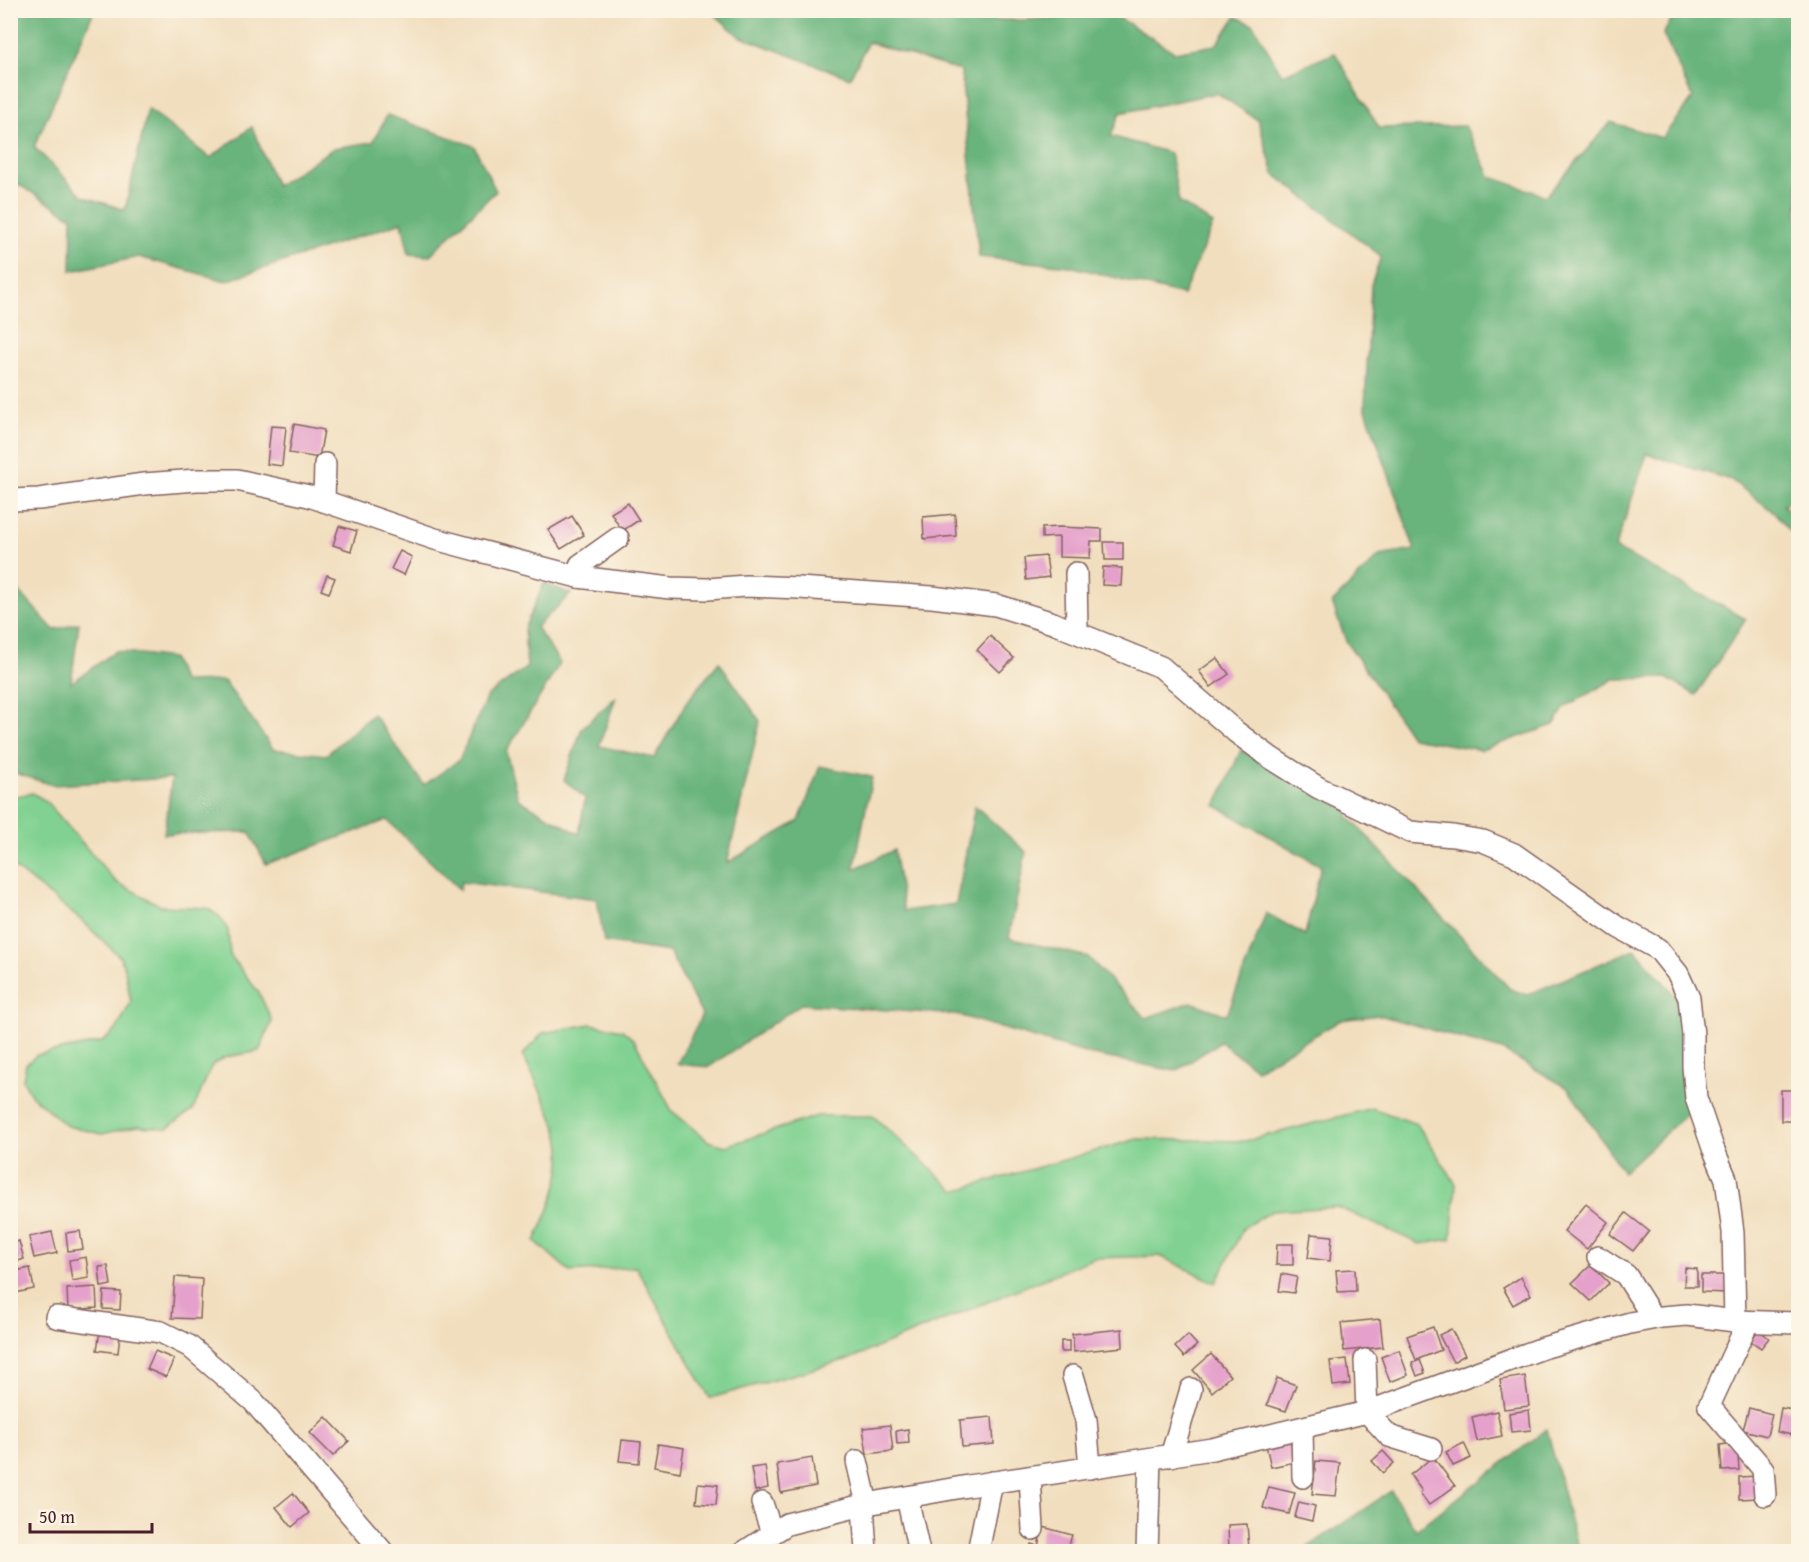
<svg xmlns="http://www.w3.org/2000/svg" width="1809" height="1562" viewBox="0 0 1809 1562" font-family="'Gentium Book Plus',serif">
<rect width="100%" height="100%" fill="#fcf5e5"/>
<filter id="ink" filterUnits="userSpaceOnUse"><feTurbulence type="fractalNoise" baseFrequency=".0167" numOctaves="2"/><feDisplacementMap in="SourceGraphic" scale="12" xChannelSelector="R" yChannelSelector="G"/><feConvolveMatrix kernelMatrix="1 2 1 2 8 2 1 2 1" color-interpolation-filters="sRGB"/></filter>
<filter id="wash" filterUnits="userSpaceOnUse"><feTurbulence type="fractalNoise" baseFrequency=".008" numOctaves="4" result="noise"/><feDisplacementMap in="SourceGraphic" scale="24" xChannelSelector="R" yChannelSelector="G"/><feGaussianBlur stdDeviation="1.35" result="paint"/><feColorMatrix in="noise" values="0 0 0 0 0 0 0 0 0 0 0 0 0 0 0 0 0 1.4 0 .05"/><feComposite in="paint" operator="in"/></filter>
<g filter="url(#wash)">
<rect width="100%" height="100%" fill="#f1debe"/>
<!-- green -->
<g fill="#81d292" stroke="#66785e" stroke-width="1.5">
<path d="M32,793L46,801L116,882L161,906L207,908L220,917L228,930L230,955L259,993L272,1021L259,1051L226,1057L212,1065L193,1110L167,1128L137,1126L102,1134L67,1126L32,1096L23,1080L26,1064L37,1055L102,1042L116,1030L131,1002L125,970L120,957L82,921L11,865V797Z"/>
<path d="M591,1024L622,1030L634,1040L672,1111L708,1141L726,1146L817,1116H873L955,1191L1137,1139L1245,1141L1372,1108L1417,1124L1456,1184L1451,1239L1420,1244L1337,1207L1272,1211L1244,1227L1216,1283L1160,1256L1094,1258L852,1358L710,1398L636,1267L570,1272L535,1241C550,1209 570,1166 557,1130C548,1104 534,1079 523,1055L543,1033Z"/>
</g>
<!-- forest -->
<g fill="#68b47c" stroke="#596a54" stroke-width="1.5">
<path d="M892,10L901,19L1023,20L1115,15L1174,52L1216,45L1236,17L1253,24L1282,75L1335,53L1379,128L1465,126L1491,177L1546,196L1611,122L1662,138L1693,98L1663,34L1677,11H1798V496L1783,505L1798,518V541L1775,513L1731,480L1647,454L1615,548L1746,619L1696,695L1666,678L1614,679L1565,707L1554,725L1481,750L1412,738L1346,641L1332,603L1379,556L1415,550L1365,407L1371,285L1381,256L1274,174L1258,120L1217,93L1120,113L1111,136L1170,153L1179,202L1213,224L1183,295L1070,266L979,257L961,71L868,42L850,78L739,36L711,11Z"/>
<path d="M94,11L34,147L83,196L125,210L148,109L210,158L252,127L276,186L334,148L373,142L387,115L474,146L496,191L429,256L409,254L402,222L226,281L139,257L71,271L72,217L18,184L11,191V11Z"/>
<path d="M10,581L54,630L79,623L71,683L116,651L172,658L183,682L224,681L273,749L326,755L373,714L424,785L459,760L487,696L527,667L524,629L544,583L571,594L536,627L560,663L506,752L518,799L579,834L585,798L564,780L582,728L616,697L599,746L654,758L686,703L719,662L760,721L727,863L799,821L820,766L872,777L854,869L894,850L904,911L956,904L975,806L1026,852L1009,938L1088,957L1146,1018L1191,1002L1227,1015L1266,913L1305,935L1321,866L1216,806L1241,750L1288,778L1349,810L1348,816L1510,989L1527,995L1635,949L1682,1004L1694,1107L1623,1172L1568,1088L1502,1050L1379,1015L1341,1020L1257,1069L1220,1042L1176,1071L1088,1054L958,1015L801,1004L709,1067L677,1064L702,1015L669,952L604,942L597,899L461,882L460,890L387,820L266,864L249,832L164,834L172,778L53,785L11,772Z"/>
<path d="M1547,1429L1576,1543L1586,1551H1302L1391,1491L1416,1530Z"/>
</g>
<g id="blocks">
<!-- building -->
<g fill="#e5a0cb">
<path d="M294,424L324,430L319,458L289,453Z"/>
<path d="M271,426L286,427L282,466L267,464Z"/>
<path d="M628,503L639,520L622,531L611,513Z"/>
<path d="M955,514L956,536L924,539L923,517Z"/>
<path d="M572,516L584,535L561,549L548,530Z"/>
<path d="M339,526L357,531L351,551L333,545Z"/>
<path d="M1060,527L1102,529V541H1091L1090,558L1059,557V537L1042,538V528Z"/>
<path d="M1104,542H1123V560H1105Z"/>
<path d="M400,551L412,557L404,575L391,569Z"/>
<path d="M1046,556L1049,577L1026,580L1024,558Z"/>
<path d="M1103,567L1122,568L1121,586L1102,585Z"/>
<path d="M327,575L335,578L329,593L321,590Z"/>
<path d="M990,636L1014,658L1000,672L977,650Z"/>
<path d="M1217,658L1229,674L1211,687L1199,671Z"/>
<rect x="1781" y="1090" width="17" height="31"/>
<path d="M1586,1204L1608,1222L1587,1249L1564,1231Z"/>
<path d="M1626,1213L1649,1231L1633,1251L1610,1234Z"/>
<path d="M80,1231L83,1249L68,1251L66,1233Z"/>
<path d="M52,1232L57,1253L34,1258L29,1237Z"/>
<path d="M1311,1234L1332,1236L1330,1261L1308,1258Z"/>
<path d="M19,1241L24,1259L10,1264V1244Z"/>
<path d="M1277,1244H1293V1265H1276Z"/>
<path d="M86,1257L89,1278L72,1281L69,1260Z"/>
<path d="M1591,1265L1609,1283L1591,1301L1572,1283Z"/>
<path d="M108,1266L111,1285L101,1287L99,1267Z"/>
<path d="M30,1268L34,1289L10,1294V1272Z"/>
<path d="M1685,1268L1697,1269V1286H1684Z"/>
<path d="M1355,1269L1356,1291L1338,1292L1336,1270Z"/>
<path d="M1282,1274L1297,1277L1294,1293L1279,1291Z"/>
<path d="M1701,1275H1729L1728,1293L1701,1292Z"/>
<path d="M175,1277L202,1279L200,1319L172,1318Z"/>
<path d="M1521,1277L1531,1295L1513,1305L1503,1288Z"/>
<path d="M96,1287L97,1308L68,1310L67,1289Z"/>
<path d="M104,1291L121,1292L120,1310L103,1309Z"/>
<path d="M1380,1319L1383,1347L1344,1351L1341,1323Z"/>
<path d="M1433,1327L1441,1350L1416,1360L1407,1336Z"/>
<path d="M1122,1329L1123,1347L1074,1352L1072,1334Z"/>
<path d="M1451,1329L1465,1355L1453,1362L1439,1335Z"/>
<path d="M1758,1330L1769,1338L1761,1348L1751,1341Z"/>
<path d="M100,1331L120,1334L118,1353L97,1350Z"/>
<path d="M1188,1335L1197,1345L1184,1357L1175,1347Z"/>
<rect x="1061" y="1341" width="8" height="11"/>
<path d="M1399,1350L1408,1375L1390,1382L1381,1357Z"/>
<path d="M155,1351L174,1359L166,1377L147,1369Z"/>
<path d="M1211,1354L1230,1376L1212,1392L1193,1370Z"/>
<path d="M1347,1359L1350,1384L1333,1386L1330,1361Z"/>
<path d="M1420,1360L1425,1373L1417,1376L1412,1363Z"/>
<path d="M1525,1376L1529,1406L1504,1409L1500,1380Z"/>
<path d="M1277,1378L1296,1385L1286,1411L1267,1405Z"/>
<path d="M1749,1408L1772,1414L1767,1436L1743,1430Z"/>
<path d="M1781,1408L1798,1411V1436L1777,1432Z"/>
<path d="M1529,1410L1531,1430L1511,1432L1509,1413Z"/>
<path d="M1497,1411L1502,1436L1477,1441L1472,1417Z"/>
<path d="M326,1417L349,1441L333,1456L310,1433Z"/>
<path d="M992,1417L994,1444L962,1447L960,1420Z"/>
<path d="M890,1425L893,1451L867,1454L863,1428Z"/>
<path d="M908,1429L909,1443L897,1444L896,1431Z"/>
<path d="M1290,1439L1295,1462L1271,1467L1266,1445Z"/>
<path d="M622,1440L641,1442L639,1463L619,1461Z"/>
<path d="M1464,1443L1471,1458L1453,1466L1446,1452Z"/>
<path d="M1737,1443L1739,1470L1722,1471L1720,1445Z"/>
<path d="M658,1444L684,1448L680,1472L654,1467Z"/>
<path d="M1383,1451L1394,1463L1383,1473L1372,1461Z"/>
<path d="M1433,1457L1455,1486L1429,1505L1420,1493L1422,1491L1410,1475Z"/>
<path d="M812,1458L816,1486L781,1493L777,1464Z"/>
<path d="M1316,1461L1340,1463L1336,1496L1312,1494Z"/>
<path d="M765,1466L768,1488L755,1491L751,1468Z"/>
<path d="M1758,1476L1759,1498L1739,1499V1477Z"/>
<path d="M698,1483L718,1485L716,1505L696,1503Z"/>
<path d="M1269,1487L1295,1493L1289,1514L1263,1508Z"/>
<path d="M293,1493L309,1513L292,1527L276,1507Z"/>
<path d="M1299,1502L1315,1506L1312,1521L1295,1517Z"/>
<path d="M1247,1524L1249,1549L1229,1550L1228,1525Z"/>
<path d="M1043,1527L1072,1535L1067,1552H1030L1031,1544L1038,1546Z"/>
</g>
</g>
</g>
<g filter="url(#ink)">
<use href="#blocks" fill-opacity="0" stroke="#84625e" stroke-width="1.5"/>
<g fill="none" stroke-linecap="round" stroke-linejoin="round">
<defs>
<g id="minor">
<path d="M10,500L39,499L144,484L197,480H237L309,496L435,539L578,577L670,588L708,589L746,586L799,588L932,597L996,605L1053,623L1161,667L1236,732L1271,758L1319,788L1410,832L1453,836L1483,841L1514,854L1618,927L1658,949L1678,974L1689,998L1693,1035V1067L1696,1098L1713,1148L1726,1179L1733,1232L1735,1321"/>
<path d="M324,501L325,464"/>
<path d="M1076,573L1077,632"/>
<path d="M578,577L580,565L618,538"/>
<path d="M1598,1257L1626,1275L1653,1318"/>
<path d="M56,1317L161,1332L189,1346L253,1401L383,1552"/>
<path d="M1748,1322L1709,1406L1763,1469L1765,1495"/>
<path d="M1365,1360L1367,1412L1389,1436L1431,1449"/>
<path d="M1073,1376L1086,1420L1090,1468"/>
<path d="M1302,1428L1303,1477"/>
<path d="M1171,1456L1191,1389"/>
<path d="M857,1461L867,1504"/>
<path d="M1030,1477L1033,1529"/>
<path d="M907,1497L919,1552"/>
<path d="M762,1503L772,1533"/>
<path d="M863,1505L866,1552"/>
<path d="M744,1552L787,1524L867,1504L968,1486L1212,1449L1367,1412L1543,1348L1630,1323L1662,1317L1687,1315L1735,1321L1798,1323"/>
<path d="M978,1552L992,1482"/>
<path d="M1147,1552L1150,1459"/>
</g>
</defs>
<!-- minor casing -->
<use href="#minor" stroke="#84625e" stroke-width="24"/>
<!-- minor -->
<use href="#minor" stroke="#fff" stroke-width="21"/>
</g>
</g>
<!-- margin -->
<rect width="1809" height="1562" fill="none" stroke="#fcf5e5" stroke-width="36"/>
<!-- scale -->
<path d="M30 1523v9h122v-9" fill="none" stroke="#4a1f2b" stroke-width="3"/>
<text x="39" y="1523" font-size="18" fill="#4a1f2b" stroke="#fcf5e5" stroke-width="4.5" paint-order="stroke">50 m</text>
</svg>
